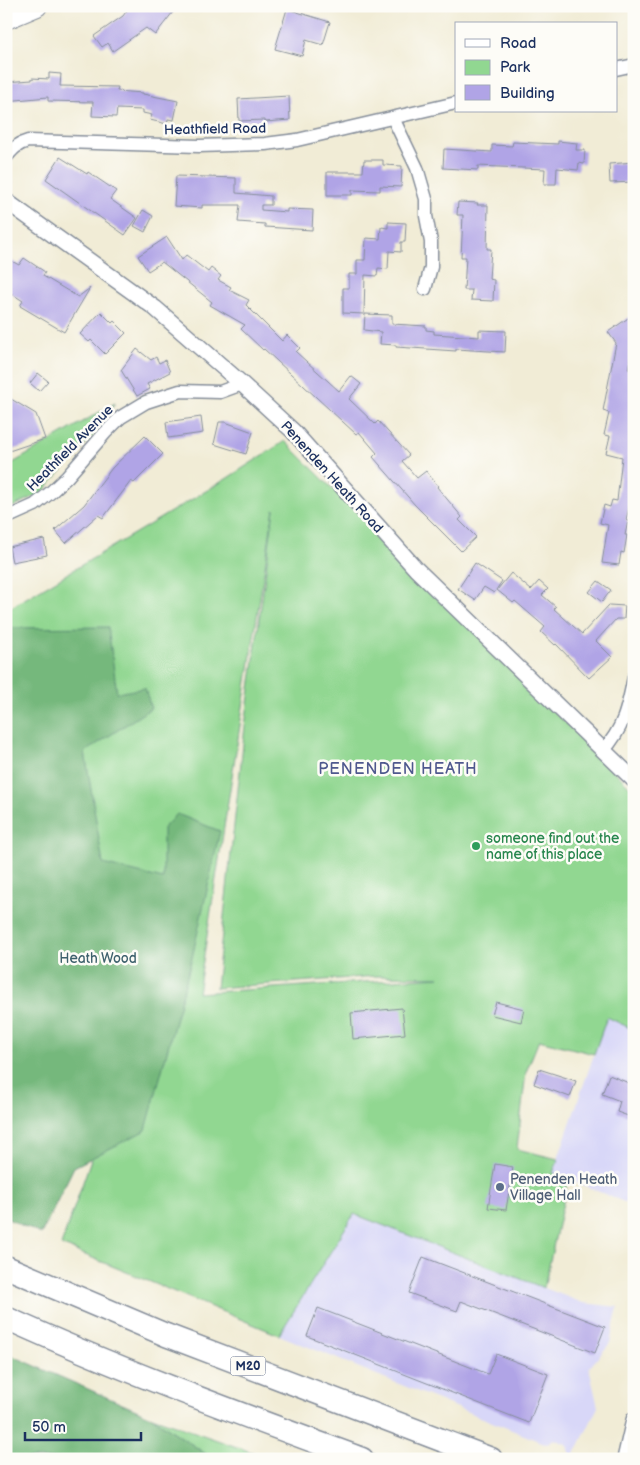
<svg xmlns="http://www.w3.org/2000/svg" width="640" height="1465" viewBox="0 0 640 1465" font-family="'Balsamiq Sans',sans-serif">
<rect width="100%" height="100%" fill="#fdfcf7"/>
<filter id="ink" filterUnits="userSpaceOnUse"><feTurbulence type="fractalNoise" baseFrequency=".02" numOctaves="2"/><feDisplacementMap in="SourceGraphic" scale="10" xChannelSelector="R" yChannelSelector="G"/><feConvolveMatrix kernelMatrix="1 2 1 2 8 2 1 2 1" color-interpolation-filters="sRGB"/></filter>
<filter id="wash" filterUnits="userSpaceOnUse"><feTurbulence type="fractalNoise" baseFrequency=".0096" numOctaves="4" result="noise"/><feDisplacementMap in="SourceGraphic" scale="20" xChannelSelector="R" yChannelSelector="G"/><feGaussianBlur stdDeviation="1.12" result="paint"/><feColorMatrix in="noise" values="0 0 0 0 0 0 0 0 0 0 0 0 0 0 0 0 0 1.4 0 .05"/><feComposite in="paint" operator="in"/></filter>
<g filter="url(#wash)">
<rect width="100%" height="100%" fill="#f1ecd6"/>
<!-- built -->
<g fill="#d8d7f8">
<path d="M607,1017L634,1030V1206L553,1173Z"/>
<path d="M353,1214L583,1303L618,1307L610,1343L589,1368L598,1407L573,1458L566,1444L554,1439L546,1444L279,1335Z"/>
</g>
<!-- green -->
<g fill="#91d791" stroke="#568378" fill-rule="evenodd">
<path d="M115,403L100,428L42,493L6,510V467Z"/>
<path d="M285,441L634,791V1030L607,1017L594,1054L539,1040L526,1072L517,1149L558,1159L553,1173L568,1180L544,1288L354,1214L279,1335L61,1245L143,1011L6,699V610L226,479ZM274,509L245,726L216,988L377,976L439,977L198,993Z"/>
<path d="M152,1417L271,1459H213Z"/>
</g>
<!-- forest -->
<g fill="#74b87b" stroke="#48746c">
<path d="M108,627L117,693L145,688L151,708L85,752L103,864L163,879V828L177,814L220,831L192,958L146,1130L74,1167L41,1234L6,1218V628Z"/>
<path d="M6,1353L152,1417L213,1459H6Z"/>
</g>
<g id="blocks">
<!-- building -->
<g fill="#b0a4e6">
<path d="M130,6H165L173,12L155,35L146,28L113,51L108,43L102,47L94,36L123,16Z"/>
<path d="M287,9L330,22L323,45L306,40L302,56L275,49Z"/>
<path d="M49,73L61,74L60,86L118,87L117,91L143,93V94L178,101L174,120L168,119L167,124L150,120L152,115L143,113V110L117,109L116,117L92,116L93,102L48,101V97L6,101V82L32,80V78L49,79Z"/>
<path d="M289,96L290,120L265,122V120L239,121L238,99Z"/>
<path d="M558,141L577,143L576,150H585L584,164L579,163L578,170L557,168L556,184H544L545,169L478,166V170L443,168L444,149L492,152V145L512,146L513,142L558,144Z"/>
<path d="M60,157L87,174L88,172L116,191L110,199L137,218L125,235L46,179Z"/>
<path d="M364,160H383V165L402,166L401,187L380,186V191L352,190V195H327V172H363Z"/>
<path d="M634,162V182L610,183L609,164Z"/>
<path d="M176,176L236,178V193L271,196V205H261V210L287,212V209L313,210L312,230L265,227V224L238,222L240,205H202V208L174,206Z"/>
<path d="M458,202L478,203L477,205H488L487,249H491L489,279L494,280L493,301L471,300L472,290H464L466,257H461L463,215H457Z"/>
<path d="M143,210L153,216L145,232L134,226Z"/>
<path d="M388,222L406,223L405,242H401V252L389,251L388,269L378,268L377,276L365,275L364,314L343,313V288H349V274H357V260H365L366,238L380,239L381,227L388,228Z"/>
<path d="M167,237L182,260L186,255L208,272L211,268L221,276L218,280L231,287L229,290L249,300L246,305L282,341L287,335L300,348L296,352L339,391L351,376L361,384L349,399L375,424L378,421L409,455L402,461L417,478L426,471L438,486L437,487L462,517L459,520L476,537L461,551L415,505L373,457L377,453L359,432L356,434L264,349L263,350L241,329L245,325L210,305L212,302L162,262L148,271L138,256Z"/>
<path d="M6,258L19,265L24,258L45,272L43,276L78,297L90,288L64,332L20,306L23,301L6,290Z"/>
<path d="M101,312L112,323L114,321L126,333L105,354L91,340L89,342L80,334Z"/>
<path d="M365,314L392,315V324L426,326V330L434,331V334L479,337V330L506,331L505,352L456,349V351L396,347V345L380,344L381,332L364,330Z"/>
<path d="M634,314V340L628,369L633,370L630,386L634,387L631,400H634L632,424H634V496H632L626,520L628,521L625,535H627L624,553L621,552L619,565L602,563L608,525L600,523L604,505L610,507L612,500L617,501L622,457L606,453L610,436L604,435L609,413L603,411L616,343L608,332Z"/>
<path d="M137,349L151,360L156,357L159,363L165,360L170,372L147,384L150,389L137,396L121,370Z"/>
<path d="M38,373L48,381L39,391L30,383Z"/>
<path d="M6,396L36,414L45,439L6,452Z"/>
<path d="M201,417L203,433L168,438L166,422Z"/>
<path d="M219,422H225L253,432L246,454L214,444Z"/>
<path d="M145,436L163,454L134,483L131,481L103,518L98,515L66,543L55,530L84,505L112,468Z"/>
<path d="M44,539L47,555L12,562L9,547Z"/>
<path d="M475,563L502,581L494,593L484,587L475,600L458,589Z"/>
<path d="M511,573L531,590L539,581L548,589L542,595L556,607L554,609L582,634L609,605L625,606L624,619H616L596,641L612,657L589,678L556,644L555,645L541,632L545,627L515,601L513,603L497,590Z"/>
<path d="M598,581L611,590L602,602L589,592Z"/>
<path d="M496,1002L524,1009L521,1022L492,1015Z"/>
<path d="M402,1008L405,1034L353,1039L351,1013Z"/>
<path d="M539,1069L576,1081L570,1097L534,1084Z"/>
<path d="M609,1075L634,1085V1109L631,1117L617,1112L620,1101L602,1094Z"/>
<path d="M495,1164L513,1167L506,1210L488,1208Z"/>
<path d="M423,1257L605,1327L595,1353L461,1301L457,1311L409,1293Z"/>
<path d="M318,1308L488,1374L496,1354L548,1374L529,1423L307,1336Z"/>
</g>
</g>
</g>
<g filter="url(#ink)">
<use href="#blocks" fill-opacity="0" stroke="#868e9a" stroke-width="1"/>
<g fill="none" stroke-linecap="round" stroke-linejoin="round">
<defs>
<g id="minor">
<path d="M616,69L634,65"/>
<path d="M393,118L417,168L426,199V216L431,242V267L425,289"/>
<path d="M6,157C13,149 17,144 28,141L199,146L265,144L297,140L456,103"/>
<path d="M6,518L35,505L51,492L67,477L105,433L121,417L146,402L180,391L220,392L242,384"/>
<path d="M603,751C624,728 628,707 634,677"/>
</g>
<g id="tertiary">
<path d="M6,201L155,308L242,384L293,431L416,569L634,780"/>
<path d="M625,1459L634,1420"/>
</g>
<path id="trunk" d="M6,19L37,6"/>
<g id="motorway">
<path d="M6,1267L166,1335L491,1459"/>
<path d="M6,1318C122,1371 243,1415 362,1459"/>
</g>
</defs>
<!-- minor casing -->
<use href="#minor" stroke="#868e9a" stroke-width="15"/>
<!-- tertiary casing -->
<use href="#tertiary" stroke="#868e9a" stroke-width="18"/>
<!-- trunk casing -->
<use href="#trunk" stroke="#868e9a" stroke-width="22"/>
<!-- motorway casing -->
<use href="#motorway" stroke="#868e9a" stroke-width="25"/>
<!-- minor -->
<use href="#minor" stroke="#fff" stroke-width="12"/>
<!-- tertiary -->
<use href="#tertiary" stroke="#fff" stroke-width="15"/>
<!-- trunk -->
<use href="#trunk" stroke="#fff" stroke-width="20"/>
<!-- motorway -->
<use href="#motorway" stroke="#fff" stroke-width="22"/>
</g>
</g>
<!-- markers -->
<circle fill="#2e9e5b" stroke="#fdfcf7" stroke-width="2" cx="476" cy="846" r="5"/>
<circle fill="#5c6f8a" stroke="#fdfcf7" stroke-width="2" cx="500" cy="1187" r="5"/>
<g text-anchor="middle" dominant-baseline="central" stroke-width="5" stroke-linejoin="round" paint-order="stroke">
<!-- shield labels -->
<rect fill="#fdfcf7" stroke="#5f6c8c" stroke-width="1" x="230.5" y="1356.5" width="35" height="19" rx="4"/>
<g font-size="12" font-weight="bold" fill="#1b2f5e">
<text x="248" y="1366">M20</text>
</g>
<!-- street labels -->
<g font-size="14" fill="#1b2f5e" stroke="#fdfcf7">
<text transform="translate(215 129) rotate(-1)">Heathfield Road</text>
<text transform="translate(70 448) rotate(-45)">Heathfield Avenue</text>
<text transform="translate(332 477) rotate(48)">Penenden Heath Road</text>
</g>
<!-- leisure labels -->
<g font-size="14" fill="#27864d" stroke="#fdfcf7" text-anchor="start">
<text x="486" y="838">someone find out the<tspan x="486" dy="16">name of this place</tspan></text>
</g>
<!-- park labels -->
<g font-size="14" fill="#3e616d" stroke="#fdfcf7">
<text x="98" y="958">Heath Wood</text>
</g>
<!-- service labels -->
<g font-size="14" fill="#4e5e75" stroke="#fdfcf7" text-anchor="start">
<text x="510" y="1179">Penenden Heath<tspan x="510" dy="16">Village Hall</tspan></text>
</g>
<!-- quarter labels -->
<g font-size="16" letter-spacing="1" fill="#4f588e" stroke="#fdfcf7">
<text x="398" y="769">PENENDEN HEATH</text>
</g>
</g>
<!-- margin -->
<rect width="640" height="1465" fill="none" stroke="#fdfcf7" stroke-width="25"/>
<!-- legend -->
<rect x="455" y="22" width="162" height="90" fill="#fdfcf7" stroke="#a3aaba"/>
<rect x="465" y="39" width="25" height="8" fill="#ffffff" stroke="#a3aaba"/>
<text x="500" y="48" font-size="15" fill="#1b2f5e">Road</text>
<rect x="465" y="60" width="25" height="15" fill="#91d791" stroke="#a3aaba"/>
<text x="500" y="72" font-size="15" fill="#1b2f5e">Park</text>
<rect x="465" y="85" width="25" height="15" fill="#b0a4e6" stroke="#a3aaba"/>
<text x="500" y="98" font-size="15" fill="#1b2f5e">Building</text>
<!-- scale -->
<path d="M25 1432v8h116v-8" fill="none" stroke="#1b2f5e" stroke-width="2.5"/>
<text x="32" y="1432" font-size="15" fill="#1b2f5e" stroke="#fdfcf7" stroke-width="4" paint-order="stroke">50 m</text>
</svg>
